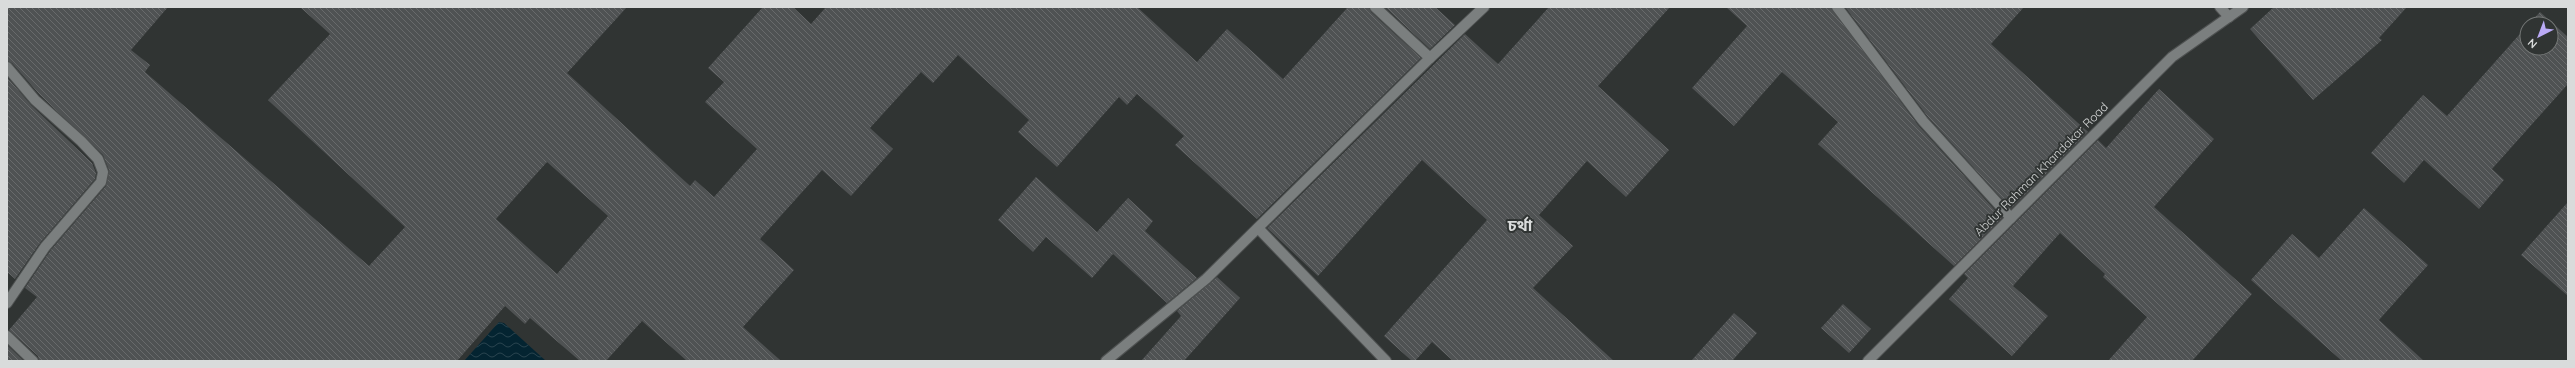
<svg xmlns="http://www.w3.org/2000/svg" width="2575" height="368" viewBox="0 0 2575 368" font-family="Quicksand,'Noto Sans Bengali',sans-serif">
<defs>
<pattern id="water-waves" width="16" height="10" patternUnits="userSpaceOnUse"><rect width="16" height="10" fill="#042431"/><path d="M0 5q4-4 8 0t8 0" fill="none" stroke="#28434e"/></pattern>
<pattern id="building-back-hatch" width="6" height="6" patternUnits="userSpaceOnUse"><rect width="6" height="6" fill="#4f5253"/><path d="M-1 5l2 2M0 0l6 6M5-1l2 2" fill="none" stroke="#686a6b"/></pattern>
</defs>
<rect width="100%" height="100%" fill="#303433"/>
<!-- water -->
<path fill="url(#water-waves)" d="M499,322L504,323L546,361H464Z"/>
<!-- building -->
<g fill="url(#building-back-hatch)" fill-rule="evenodd">
<path d="M7,7H168L131,50L150,65L145,72L369,266L405,227L268,100L330,34L300,7H627L567,73L690,186L695,180L714,197L757,149L705,102L724,82L708,68L763,7H793L811,24L826,7H1137L1197,62L1227,29L1283,79L1348,7H1369L1371,12L1421,58L1257,219L1175,145L1184,136L1137,94L1127,105L1119,97L1057,167L1018,132L1029,120L958,55L933,83L921,72L870,128L893,149L851,196L822,170L760,239L794,270L743,327L781,361H687L642,321L606,361H580L530,318L525,324L505,306L457,361H39L38,356L9,330L37,297L25,288L50,251L106,186L109,170L103,155L40,95L12,63L7,61ZM547,162L608,216L557,274L496,219Z"/>
<path d="M1385,7H1435L1455,25L1430,49Z"/>
<path d="M1549,7H1670L1598,86L1669,150L1626,197L1587,161L1539,215L1573,246L1533,288L1614,361H1453L1432,342L1415,361H1412L1384,336L1487,220L1422,160L1318,276L1267,228L1465,34L1498,64Z"/>
<path d="M1726,7H1831L1918,125L2002,218L1954,266L1818,144L1838,122L1782,72L1734,126L1692,88L1747,26Z"/>
<path d="M1845,7H2024L1991,44L2088,132L2011,209L1928,117Z"/>
<path d="M2274,7H2407L2379,38L2382,40L2313,100L2250,29Z"/>
<path d="M2540,12L2568,37V84L2492,169L2504,180L2479,209L2424,160L2404,183L2371,153L2423,95L2447,116L2527,26V48H2551V24H2529Z"/>
<path d="M7,77L31,105L92,163L96,173L95,179L40,243L15,279L7,272Z"/>
<path d="M2159,89L2214,139L2154,207L2252,294L2192,361H2108L2147,317L2103,277L2105,274L2060,233L2013,286L2048,316L2012,356L1949,299L1968,278L1964,274L2098,140L2106,148Z"/>
<path d="M1036,177L1097,232L1128,198L1153,221L1145,231L1197,278L1167,303L1113,254L1092,278L1046,237L1033,252L998,220Z"/>
<path d="M2568,202V296L2521,255Z"/>
<path d="M2364,208L2428,265L2379,320L2424,361H2342L2251,280L2292,234L2319,258Z"/>
<path d="M1217,277L1240,298L1184,361H1141L1181,316L1177,311Z"/>
<path d="M1843,304L1871,329L1849,353L1821,328Z"/>
<path d="M1734,313L1757,333L1732,361H1691Z"/>
<path d="M7,345L24,361H7Z"/>
</g>
<g fill="none" stroke-linecap="round" stroke-linejoin="round">
<defs>
<g id="minor">
<path d="M1375,7L1430,58L1484,7"/>
<path d="M1837,7L1923,121L2011,218"/>
<path d="M2220,7L2229,17"/>
<path d="M7,67L35,100L81,141L98,159L103,172L101,182L45,247L7,303"/>
<path d="M1258,228L1386,361"/>
<path d="M7,336L33,361"/>
<path d="M1106,361L1206,279L1430,58"/>
<path d="M1868,361L2172,57L2243,7"/>
</g>
</defs>
<!-- minor casing -->
<use href="#minor" stroke="#4e5151" stroke-width="12"/>
<!-- minor -->
<use href="#minor" stroke="#7b7f7f" stroke-width="10"/>
</g>
<g text-anchor="middle" dominant-baseline="central" stroke-width="4" stroke-linejoin="round" paint-order="stroke">
<!-- street labels -->
<g font-size="12" fill="#d9dbdb" stroke="#303433">
<text transform="translate(2041 169) rotate(-45)">Abdur Rahman Khandakar Road</text>
</g>
<!-- district labels -->
<g font-size="16" font-weight="bold" fill="#d9dbdb" stroke="#303433">
<text x="1520" y="225">চর্থা</text>
</g>
</g>
<!-- border -->
<rect width="2575" height="368" fill="none" stroke="#d9dbdb" stroke-width="16"/>
<!-- north arrow -->
<g transform="translate(2539 36) rotate(222)"><circle r="19" fill="#303433" stroke="#747776"/>
<path d="M0-3L7 15L0 10L-7 15Z" fill="#baaaf6"/>
<text y="-6" font-size="11" font-weight="bold" text-anchor="middle" fill="#d9dbdb">N</text>
</g>
</svg>
